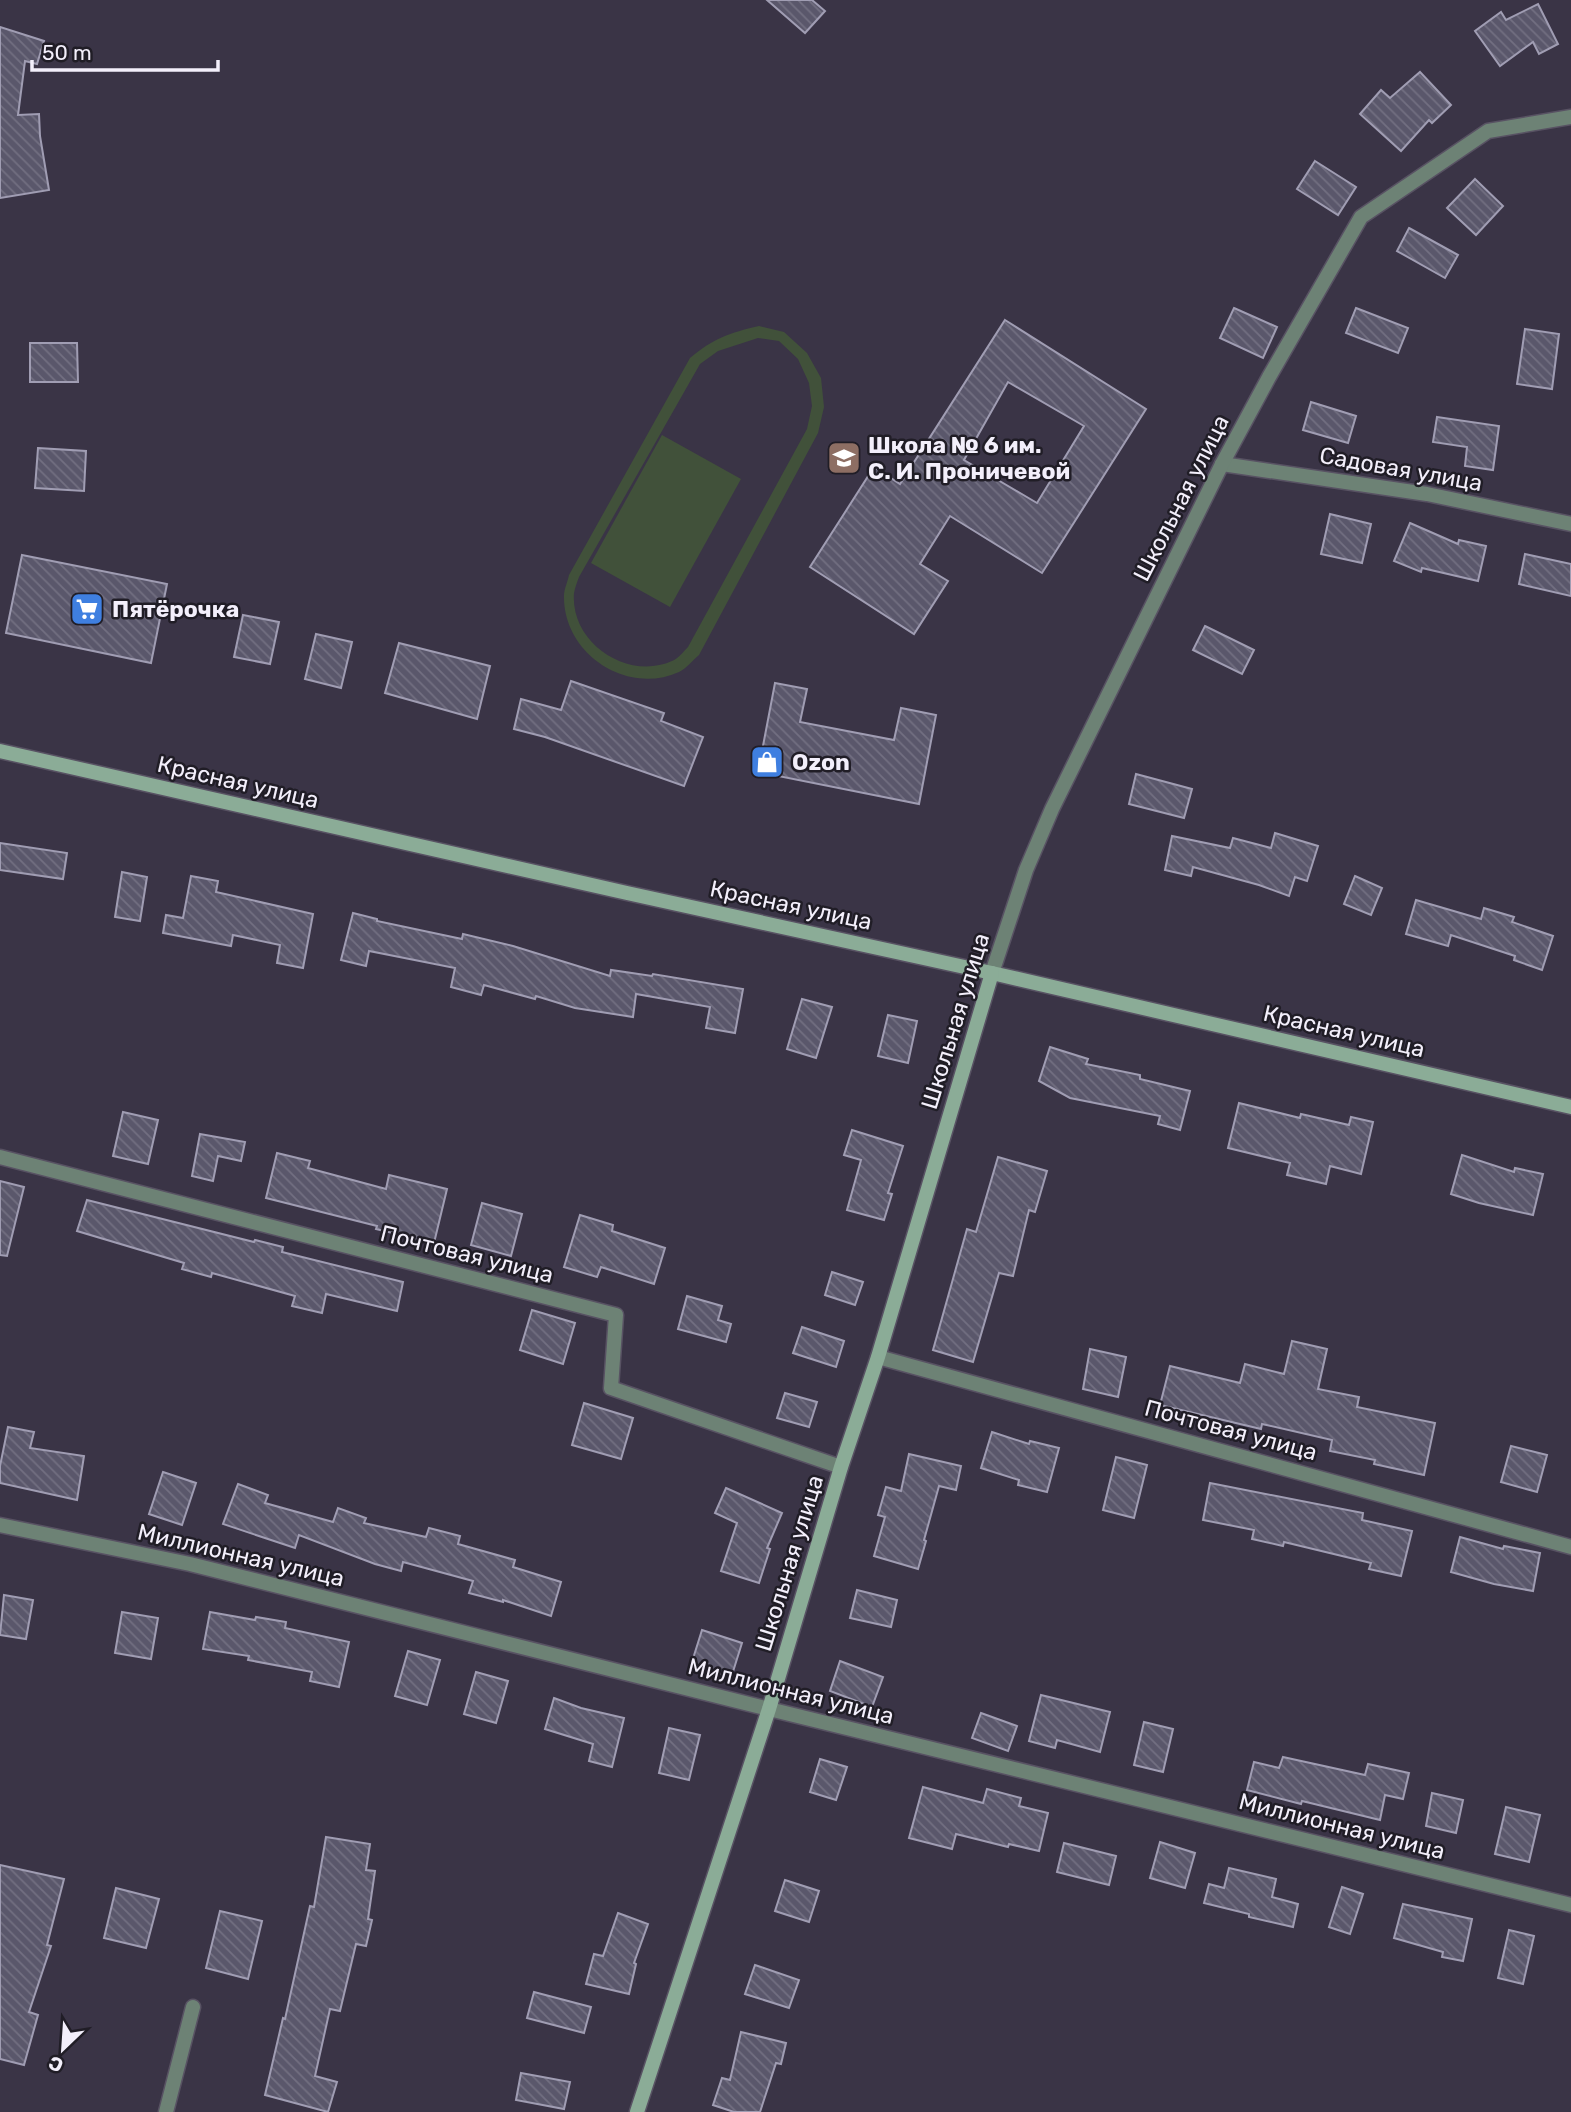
<svg xmlns="http://www.w3.org/2000/svg" width="1571" height="2112" viewBox="0 0 1571 2112" font-family="Rubik,sans-serif">
<defs>
<pattern id="building-back-hatch" width="6" height="6" patternUnits="userSpaceOnUse" patternTransform="scale(1.75)"><rect width="6" height="6" fill="#5a576b"/><path d="M-1 5l2 2M0 0l6 6M5-1l2 2" fill="none" stroke="#726f81"/></pattern>
</defs>
<rect width="100%" height="100%" fill="#3a3446"/>
<!-- grass -->
<g fill="#41513a" fill-rule="evenodd">
<path d="M759,326L784,332L807,353L821,378L824,407L818,433L699,655C693,660 686,669 679,672C626,696 563,653 564,596C564,589 568,581 569,575L690,358C714,338 729,333 759,326ZM758,338L779,341L798,359L809,383L812,406L807,429L688,647C684,651 678,659 672,661C628,681 570,643 574,593C575,588 577,582 579,577L700,364L718,351Z"/>
<path d="M662,435L741,479L670,607L591,563Z"/>
</g>
<!-- building -->
<g fill="url(#building-back-hatch)" stroke="#a09db3" stroke-width="2" fill-rule="evenodd">
<path d="M767,0H812L825,11L805,33Z"/>
<path d="M1538,4L1558,44L1539,54L1533,42L1500,66L1475,31L1501,12L1506,20Z"/>
<path d="M0,27L44,41L37,64L25,61L18,115L39,114L40,136L49,190L0,198Z"/>
<path d="M1420,72L1451,105L1432,123L1429,120L1401,151L1360,114L1381,90L1390,98Z"/>
<path d="M1315,161L1356,187L1338,215L1297,189Z"/>
<path d="M1475,179L1503,206L1476,235L1447,208Z"/>
<path d="M1409,228L1458,255L1445,278L1397,251Z"/>
<path d="M1234,308L1277,327L1263,358L1220,338Z"/>
<path d="M1356,308L1408,328L1398,353L1346,333Z"/>
<path d="M1005,320L1146,409L1042,573L950,516L920,564L948,581L914,634L810,567L874,467L900,484ZM1008,382L1084,426L1037,503L964,460Z"/>
<path d="M1525,329L1559,334L1552,389L1517,384Z"/>
<path d="M30,343H77L78,382H30Z"/>
<path d="M1311,402L1356,416L1348,443L1303,430Z"/>
<path d="M1437,417L1499,426L1493,470L1465,466L1467,447L1433,442Z"/>
<path d="M38,448L86,451L84,491L35,488Z"/>
<path d="M1330,514L1371,524L1362,563L1321,554Z"/>
<path d="M1410,523L1458,544L1459,540L1486,546L1478,581L1422,568L1421,572L1394,561Z"/>
<path d="M1525,554L1571,564V596L1519,584Z"/>
<path d="M22,555L167,584L151,663L6,633Z"/>
<path d="M243,615L279,622L270,664L234,657Z"/>
<path d="M1205,626L1254,650L1242,674L1193,650Z"/>
<path d="M316,634L352,642L341,688L305,679Z"/>
<path d="M399,643L490,666L477,719L385,693Z"/>
<path d="M571,681L664,713L661,721L703,737L684,786L545,737L514,729L521,699L561,710Z"/>
<path d="M775,683L807,689L800,722L894,740L901,708L936,715L919,804L758,772Z"/>
<path d="M1136,774L1192,789L1184,818L1129,804Z"/>
<path d="M1275,833L1318,846L1307,881L1295,877L1289,896L1259,885L1193,867L1191,876L1165,870L1172,836L1230,848L1233,838L1271,848Z"/>
<path d="M0,843L67,853L63,879L0,870Z"/>
<path d="M122,872L147,877L140,921L115,917Z"/>
<path d="M191,876L218,881L216,892L313,914L303,968L277,963L280,945L233,935L231,946L163,933L166,915L183,918Z"/>
<path d="M1355,876L1382,888L1371,915L1344,904Z"/>
<path d="M1416,900L1481,919L1484,908L1514,917L1512,922L1553,936L1542,970L1514,960L1515,956L1451,935L1448,946L1406,934Z"/>
<path d="M353,913L377,919V921L462,939L463,934L513,946L610,976L611,970L652,976L653,974L743,989L735,1033L706,1028L710,1007L636,994L633,1017L575,1008L536,996L535,999L484,985L481,995L451,987L455,968L369,951L366,966L341,960Z"/>
<path d="M802,999L832,1007L816,1058L787,1049Z"/>
<path d="M888,1015L917,1021L908,1063L878,1056Z"/>
<path d="M1050,1047L1088,1059L1086,1064L1140,1075V1079L1190,1091L1180,1130L1158,1124L1160,1116L1070,1098L1039,1081Z"/>
<path d="M1239,1103L1300,1118L1301,1114L1349,1125L1351,1117L1373,1122L1361,1174L1330,1166L1326,1184L1287,1175L1290,1163L1228,1148Z"/>
<path d="M123,1112L158,1120L148,1164L113,1156Z"/>
<path d="M852,1130L903,1146L888,1193L892,1194L884,1220L847,1210L861,1160L844,1155Z"/>
<path d="M200,1134L245,1142L241,1161L218,1156L213,1181L192,1176Z"/>
<path d="M277,1153L310,1161L308,1168L386,1189L389,1175L447,1189L434,1243L376,1229L377,1226L266,1198Z"/>
<path d="M1462,1155L1514,1172L1515,1168L1543,1174L1533,1215L1479,1203L1451,1194Z"/>
<path d="M998,1157L1047,1171L1035,1212L1029,1210L1013,1276L999,1273L973,1362L933,1350L967,1229L976,1232Z"/>
<path d="M0,1181L24,1187L7,1256L0,1255Z"/>
<path d="M87,1200L254,1242L255,1240L283,1247L282,1252L403,1282L397,1311L326,1294L322,1313L292,1306L295,1296L212,1273L211,1277L182,1269L184,1263L77,1231Z"/>
<path d="M482,1203L522,1214L511,1256L471,1245Z"/>
<path d="M580,1215L613,1225L612,1231L665,1248L654,1284L601,1267L597,1277L564,1267Z"/>
<path d="M832,1272L863,1282L855,1305L825,1295Z"/>
<path d="M687,1296L722,1306L718,1320L731,1324L726,1342L678,1329Z"/>
<path d="M532,1310L575,1323L563,1364L520,1350Z"/>
<path d="M802,1327L844,1341L836,1367L793,1353Z"/>
<path d="M1292,1341L1327,1349L1318,1389L1359,1397L1357,1407L1435,1423L1424,1475L1374,1464L1375,1460L1330,1451L1332,1440L1262,1424L1261,1429L1160,1405L1170,1366L1240,1383L1245,1364L1284,1374Z"/>
<path d="M1090,1349L1126,1357L1118,1397L1083,1389Z"/>
<path d="M785,1393L817,1402L809,1427L777,1418Z"/>
<path d="M584,1403L633,1418L621,1459L572,1445Z"/>
<path d="M8,1427L34,1432L30,1448L84,1456L77,1500L0,1483V1466Z"/>
<path d="M992,1432L1029,1444L1030,1441L1059,1448L1047,1492L1018,1485L1019,1480L981,1468Z"/>
<path d="M1511,1446L1547,1455L1537,1492L1501,1482Z"/>
<path d="M909,1454L961,1466L956,1490L939,1486L924,1540L926,1541L918,1569L874,1556L885,1517L878,1515L886,1487L901,1491Z"/>
<path d="M1116,1457L1147,1465L1134,1518L1103,1510Z"/>
<path d="M163,1472L196,1483L182,1525L149,1514Z"/>
<path d="M1210,1483L1363,1513L1362,1520L1412,1531L1401,1576L1369,1569L1371,1563L1284,1542L1283,1546L1252,1539L1254,1530L1203,1520Z"/>
<path d="M238,1484L268,1495L265,1503L333,1522L338,1508L366,1518L364,1523L426,1537L429,1528L460,1536L458,1544L515,1560L513,1567L561,1582L551,1616L503,1600V1602L469,1593L473,1581L403,1562L401,1571L375,1564L299,1535L295,1548L223,1524Z"/>
<path d="M726,1488L782,1513L767,1548L770,1549L759,1583L721,1571L737,1523L715,1513Z"/>
<path d="M1460,1537L1503,1549L1504,1546L1540,1553L1533,1591L1494,1584L1451,1572Z"/>
<path d="M857,1590L897,1600L891,1627L850,1618Z"/>
<path d="M4,1595L33,1600L26,1639L0,1635Z"/>
<path d="M122,1612L158,1618L151,1659L115,1653Z"/>
<path d="M210,1612L255,1620L256,1617L286,1622L285,1628L349,1642L339,1687L310,1681L312,1672L248,1660L249,1656L203,1649Z"/>
<path d="M702,1630L742,1643L731,1678L691,1665Z"/>
<path d="M408,1651L440,1660L427,1705L395,1696Z"/>
<path d="M840,1661L883,1677L872,1707L830,1691Z"/>
<path d="M476,1672L508,1681L496,1723L464,1714Z"/>
<path d="M1041,1695L1110,1712L1100,1752L1057,1740L1055,1748L1029,1741Z"/>
<path d="M554,1698L581,1708L624,1718L612,1767L589,1761L593,1744L545,1729Z"/>
<path d="M981,1713L1017,1726L1008,1751L972,1738Z"/>
<path d="M1144,1722L1173,1729L1163,1772L1134,1765Z"/>
<path d="M669,1728L700,1735L689,1780L659,1773Z"/>
<path d="M1283,1757L1365,1775L1368,1764L1409,1773L1403,1799L1385,1795L1380,1820L1302,1801L1301,1804L1247,1790L1254,1762L1279,1768Z"/>
<path d="M820,1759L847,1767L836,1800L810,1792Z"/>
<path d="M923,1787L983,1803L987,1789L1021,1798L1019,1806L1048,1813L1039,1851L1009,1844L1008,1847L956,1834L952,1849L909,1838Z"/>
<path d="M1432,1793L1463,1800L1456,1833L1426,1826Z"/>
<path d="M1506,1807L1540,1815L1529,1862L1495,1854Z"/>
<path d="M326,1837L370,1844L366,1870L375,1871L368,1919L372,1920L366,1946L356,1944L340,2011L330,2009L315,2076L337,2082L328,2112L265,2095L283,2018L285,2019L310,1906L314,1907Z"/>
<path d="M1160,1842L1195,1853L1185,1888L1150,1878Z"/>
<path d="M1064,1843L1116,1856L1109,1885L1057,1872Z"/>
<path d="M0,1865L64,1879L47,1945L51,1946L29,2012L38,2015L24,2065L0,2059Z"/>
<path d="M1229,1868L1276,1879L1272,1897L1298,1904L1293,1927L1249,1917V1914L1204,1903L1209,1884L1224,1888Z"/>
<path d="M785,1880L819,1891L809,1922L775,1911Z"/>
<path d="M1342,1887L1363,1894L1350,1934L1329,1927Z"/>
<path d="M116,1888L159,1899L146,1948L104,1938Z"/>
<path d="M1403,1904L1472,1919L1463,1961L1442,1957L1443,1952L1394,1938Z"/>
<path d="M220,1911L262,1921L248,1979L206,1968Z"/>
<path d="M618,1913L648,1924L634,1963L636,1964L629,1994L586,1984L594,1954L603,1956Z"/>
<path d="M1509,1930L1534,1936L1523,1984L1498,1978Z"/>
<path d="M755,1965L799,1980L789,2008L745,1994Z"/>
<path d="M534,1992L591,2007L584,2033L527,2018Z"/>
<path d="M741,2032L786,2043L781,2064L776,2063L760,2112H734L713,2105L722,2078L730,2080Z"/>
<path d="M521,2073L570,2082L564,2109L516,2100Z"/>
</g>
<g fill="none" stroke-linecap="round" stroke-linejoin="round">
<defs>
<g id="street">
<path d="M1222,464L1427,494L1571,524"/>
<path d="M992,973L1026,870L1052,809L1222,464L1269,377L1361,217L1488,131L1571,117"/>
<path d="M0,1157L616,1315L611,1388L841,1467"/>
<path d="M878,1357L1571,1547"/>
<path d="M0,1525L190,1564L769,1709L1571,1905"/>
<path d="M166,2112L193,2007"/>
</g>
<g id="secondary">
<path d="M0,751L627,893L992,973L1571,1107"/>
<path d="M637,2112L769,1709L841,1467L878,1357L992,973"/>
</g>
</defs>
<!-- street casing -->
<use href="#street" stroke="#585263" stroke-width="17"/>
<!-- secondary casing -->
<use href="#secondary" stroke="#585263" stroke-width="17"/>
<!-- street -->
<use href="#street" stroke="#6d8275" stroke-width="14"/>
<!-- secondary -->
<use href="#secondary" stroke="#8bac97" stroke-width="14"/>
</g>
<!-- icons -->
<defs>
<symbol id="school-square" viewBox="-11 -11 22 22"><rect x="-9" y="-9" width="18" height="18" rx="4" fill="#8d6e63" stroke="#201d26"/><path d="M0-5L7-2L0 1L-7-2ZM-4 1L0 2.5L4 1V4Q0 6-4 4Z" fill="#fff"/></symbol>
<symbol id="supermarket-square" viewBox="-11 -11 22 22"><rect x="-9" y="-9" width="18" height="18" rx="4" fill="#3f7fe0" stroke="#201d26"/><path d="M-6-5.5h2.5l.6 2H6L4.5 2H-2.5L-4.4-4H-6ZM-1.5 3.2a1.3 1.3 0 1 0 .1 0ZM3 3.2a1.3 1.3 0 1 0 .1 0Z" fill="#fff"/></symbol>
<symbol id="shop-square" viewBox="-11 -11 22 22"><rect x="-9" y="-9" width="18" height="18" rx="4" fill="#3f7fe0" stroke="#201d26"/><path d="M-5-2.5h2.3a2.7 3.5 0 0 1 5.4 0H5L5.5 6h-11ZM-1.5-2.5h3a1.5 2.3 0 0 0-3 0Z" fill="#fff"/></symbol>
</defs>
<g fill-rule="evenodd">
<use href="#school-square" x="825" y="439" width="38" height="38"/>
<use href="#supermarket-square" x="68" y="590" width="38" height="38"/>
<use href="#shop-square" x="748" y="743" width="38" height="38"/>
</g>
<g text-anchor="middle" dominant-baseline="central" stroke-width="5" stroke-linejoin="round" paint-order="stroke">
<!-- poi labels -->
<g font-size="23" font-weight="bold" fill="#f3effb" stroke="#201d26" text-anchor="start">
<text x="868" y="445">Школа № 6 им.<tspan x="868" dy="26">С. И. Проничевой</tspan></text>
<text x="112" y="609">Пятёрочка</text>
<text x="792" y="762">Ozon</text>
</g>
<!-- street labels -->
<g font-size="23" fill="#f3effb" stroke="#201d26">
<text transform="translate(1401 469) rotate(10)">Садовая улица</text>
<text transform="translate(1181 498) rotate(-63)">Школьная улица</text>
<text transform="translate(238 782) rotate(13)">Красная улица</text>
<text transform="translate(791 905) rotate(12)">Красная улица</text>
<text transform="translate(955 1021) rotate(-73)">Школьная улица</text>
<text transform="translate(1344 1031) rotate(13)">Красная улица</text>
<text transform="translate(467 1254) rotate(14)">Почтовая улица</text>
<text transform="translate(1231 1430) rotate(15)">Почтовая улица</text>
<text transform="translate(241 1555) rotate(13)">Миллионная улица</text>
<text transform="translate(789 1563) rotate(-73)">Школьная улица</text>
<text transform="translate(791 1691) rotate(14)">Миллионная улица</text>
<text transform="translate(1342 1826) rotate(14)">Миллионная улица</text>
</g>
</g>
<!-- north arrow -->
<g transform="translate(63 2049) rotate(205)" stroke="#201d26" stroke-width="5" paint-order="stroke">
<path d="M0-5L12 26L0 18L-12 26Z" fill="#f3effb"/>
<text y="-10" font-size="19" font-weight="bold" text-anchor="middle" fill="#f3effb">С</text>
</g>
<!-- scale -->
<path d="M32 60v10h186v-10" fill="none" stroke="#f3effb" stroke-width="3.5"/>
<text x="42" y="60" font-size="21" fill="#f3effb" stroke="#201d26" stroke-width="5" paint-order="stroke">50 m</text>
</svg>
